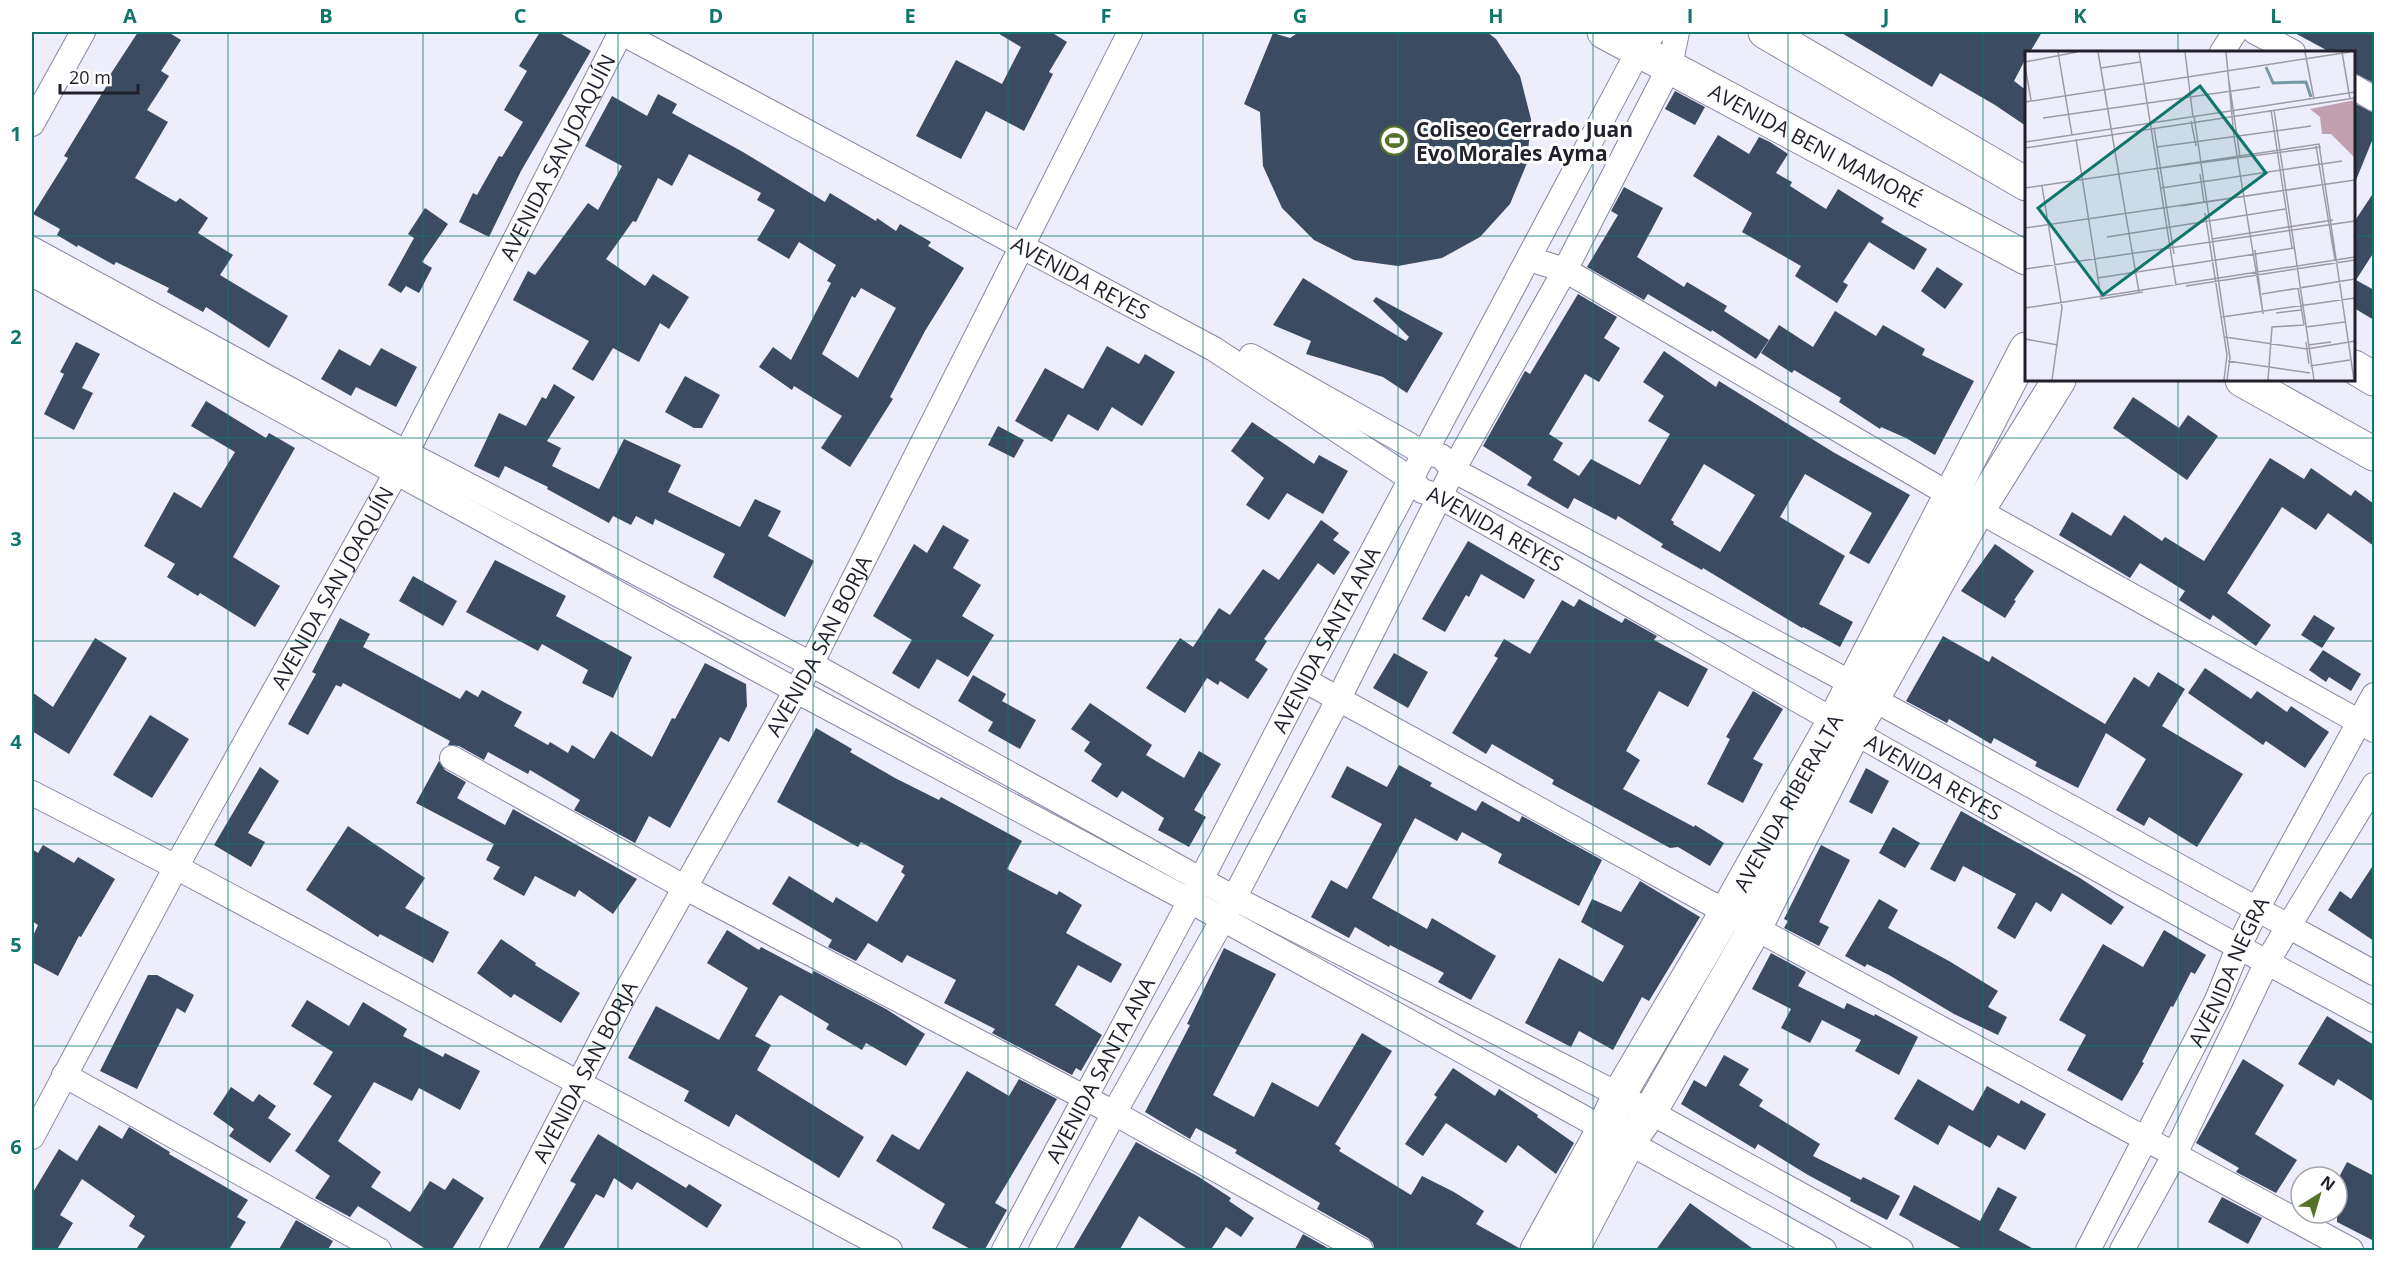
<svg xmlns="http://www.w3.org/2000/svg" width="2406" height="1282" viewBox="0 0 2406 1282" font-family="'Open Sans',sans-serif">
<rect width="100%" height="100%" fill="#eeedfb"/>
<!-- building -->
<g fill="#3a4b62" fill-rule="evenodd">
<path d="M138,32H168L181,40L161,71L169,76L147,110L168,122L135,178L176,202L180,198L208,218L198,233L233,255L220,275L288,316L269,348L206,307L203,312L167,292L169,288L116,262L114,265L78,245L77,247L57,235L60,229L33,214L68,158L64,156L112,77L110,75Z"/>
<path d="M540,32H558L591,51L521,171L489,237L459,222L473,193L477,195L499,156L502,157L523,122L504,110L527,71L519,66Z"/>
<path d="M996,32H1051L1067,42L1049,72L1053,74L1024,131L986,111L961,159L916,136L956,60L1002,84L1021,47Z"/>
<path d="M1299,32H1487L1496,39L1520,76L1531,119L1527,163L1510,204L1480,237L1442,258L1398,266L1354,260L1314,240L1282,208L1263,166L1260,112L1244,104L1273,33L1290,38Z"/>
<path d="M1840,32H2042L2030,52H2026V58L2014,81L2026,90V126L1995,105L1940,73L1932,87Z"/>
<path d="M2293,32H2374V83L2354,73V52H2330Z"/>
<path d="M1675,91L1705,107L1695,125L1665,109Z"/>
<path d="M658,94L677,104L672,113L743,152L825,202L830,193L876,221L877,218L896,231L900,224L931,242L928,246L964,268L925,331L890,397L893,399L850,467L821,448L842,416L794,386L792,390L759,367L773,347L791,360L831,283L827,281L836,265L799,242L789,259L757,240L775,210L757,200L761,193L689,154L672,186L658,178L636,222L633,221L606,259L645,286L653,274L689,297L669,329L660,323L639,362L613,348L593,381L572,369L589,341L513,300L528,271L535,275L588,203L598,210L622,166L585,146L612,96L647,116ZM861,288L896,308L858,378L822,354L852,296L855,298Z"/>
<path d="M2354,103L2374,113V136L2354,185Z"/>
<path d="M1718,135L1749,154L1759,137L1770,142L1788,154L1776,173L1792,182L1790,186L1826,209L1838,189L1884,218L1881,222L1927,249L1914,270L1869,242L1843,282L1848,285L1837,303L1795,276L1801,266L1742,232L1752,213L1693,176Z"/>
<path d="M1624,187L1663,208L1637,257L1684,287L1687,282L1727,306L1724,311L1769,340L1756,359L1712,330L1711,332L1648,294L1644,300L1587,267L1618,215L1611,211Z"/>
<path d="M2374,192V252L2356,280L2374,290V320L2354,308V222Z"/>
<path d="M425,208L448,224L422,262L432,268L419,293L406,286L401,293L388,285L414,238L408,234Z"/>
<path d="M1937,267L1963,284L1945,309L1921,291Z"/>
<path d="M1303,278L1406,341L1409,337L1373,301L1376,297L1443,333L1407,393L1383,377L1306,354L1311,341L1273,325Z"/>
<path d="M1578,294L1617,317L1604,338L1620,348L1599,382L1585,374L1549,434L1563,443L1553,460L1579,476L1591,459L1640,485L1670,434L1648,421L1664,396L1643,382L1664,351L1716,387L1719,381L1833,452L1910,495L1869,564L1849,553L1872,513L1805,474L1780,517L1845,556L1819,604L1853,622L1840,647L1803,627L1802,628L1703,568L1702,570L1661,547L1663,544L1618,516L1616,520L1574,498L1568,509L1527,485L1532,477L1483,446L1525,371L1530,374ZM1704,464L1755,495L1720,552L1673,524L1674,522L1671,520Z"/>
<path d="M1835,311L1876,336L1883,325L1925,349L1922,355L1974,381L1935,455L1906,438L1881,427L1880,429L1839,402L1841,398L1794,370L1792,373L1761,353L1779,325L1813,347Z"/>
<path d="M76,342L100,354L82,388L93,393L74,430L44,414L64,374L60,372Z"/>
<path d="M1107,346L1139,364L1145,354L1175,372L1142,426L1112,407L1098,431L1068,414L1052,442L1015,421L1045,368L1083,389Z"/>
<path d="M381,348L417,367L396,407L356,387L351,396L321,379L339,349L370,366Z"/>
<path d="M685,376L720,395L702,428H694L665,412Z"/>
<path d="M554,384L575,397L547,441L561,448L552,466L599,489L624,439L681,465L668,492L740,527L755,499L781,511L768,536L814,561L785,617L713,577L725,554L655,519L653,525L636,516L631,525L613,516L609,523L547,489L548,487L505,466L499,478L474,466L499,413L526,426L542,397L546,399Z"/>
<path d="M2133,397L2179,428L2188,415L2218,436L2187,480L2113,428Z"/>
<path d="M206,401L266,438L269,433L295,448L233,557L280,586L255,627L200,593L198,596L167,577L175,564L144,546L174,492L201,508L235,452L191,426Z"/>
<path d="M1252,422L1314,464L1319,455L1348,471L1323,514L1287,493L1269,520L1246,505L1264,478L1231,451Z"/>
<path d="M998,426L1024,440L1014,458L988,445Z"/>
<path d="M2270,458L2304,479L2311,468L2351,496L2355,490L2374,504V546L2328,513L2316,530L2282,507L2227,593L2271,625L2256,646L2213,615L2210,620L2179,600L2185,591L2140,563L2130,578L2059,535L2072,512L2111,536L2124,515L2162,541L2165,537L2204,561Z"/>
<path d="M1321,520L1339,533L1333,540L1350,552L1334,575L1318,563L1264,639L1267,641L1255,660L1268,669L1248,699L1220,681L1218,685L1207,678L1185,713L1146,688L1180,638L1193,647L1219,608L1230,615L1263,569L1279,580Z"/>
<path d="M943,525L969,540L953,568L981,585L962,616L994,635L968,677L937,659L919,689L892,673L912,640L873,616L914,544L927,553Z"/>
<path d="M1468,541L1535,580L1524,599L1481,574L1469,597L1466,595L1445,632L1422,619Z"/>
<path d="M1995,544L2034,571L2014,600L2016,601L2005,618L1961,591Z"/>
<path d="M495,560L566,596L556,616L632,657L613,698L582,683L588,670L542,644L538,651L466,612Z"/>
<path d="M413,576L457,601L443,626L399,601Z"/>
<path d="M1579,599L1622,623L1625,618L1657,636L1654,640L1708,669L1688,707L1659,691L1626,751L1640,760L1623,789L1694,827L1695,825L1724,843L1710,866L1678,847L1670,848L1552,784L1554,780L1492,744L1486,754L1452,733L1498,658L1494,656L1504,639L1530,654L1562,600L1574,607Z"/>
<path d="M2314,615L2335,628L2322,648L2301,635Z"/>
<path d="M340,618L370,634L363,647L460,699L466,690L478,697L482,690L522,712L514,726L548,745L550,742L568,753L572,745L594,759L611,731L652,757L672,718L675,719L705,663L746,684L747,706L729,742L720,737L670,828L649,816L635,843L574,810L580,800L530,770L528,774L488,752L484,760L459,746L448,745L450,741L343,683L341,687L336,685L308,735L288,724L316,674L312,672Z"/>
<path d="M1943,636L1989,662L1992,656L2105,724L2134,677L2149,687L2158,672L2185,689L2162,726L2243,774L2197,847L2149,817L2144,826L2116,810L2146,759L2106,733L2078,788L2035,766L2037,762L1994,738L1991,744L1949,719L1947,723L1906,701Z"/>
<path d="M95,638L127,658L69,754L32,731V692L53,707Z"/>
<path d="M2323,650L2361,674L2351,691L2329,677L2326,682L2309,670Z"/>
<path d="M1394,653L1428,672L1408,708L1373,688Z"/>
<path d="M2205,668L2251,699L2257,691L2287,712L2291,706L2329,732L2305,768L2266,741L2263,745L2188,693Z"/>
<path d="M973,675L1006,694L1002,701L1036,720L1020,749L988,731L993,722L958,701Z"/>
<path d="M1753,691L1783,709L1753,759L1763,764L1743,803L1707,784L1730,739L1726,737Z"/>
<path d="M1090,703L1152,745L1146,755L1184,778L1199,751L1221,764L1194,810L1206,817L1189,847L1158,830L1164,818L1122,791L1117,798L1091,781L1102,764L1084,751L1090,742L1071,729Z"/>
<path d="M150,715L189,739L152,798L113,775Z"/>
<path d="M816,728L852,749L850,752L895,778L939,800L941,797L1022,841L1007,869L1057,895L1059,891L1082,905L1066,933L1122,964L1111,983L1078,965L1055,1005L1102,1035L1081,1071L1076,1068L1072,1075L992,1033L995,1029L944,1003L956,980L907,955L902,963L868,943L856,961L828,947L832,940L772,904L789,876L833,903L836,897L877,922L905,875L901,872L904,866L861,842L858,847L777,802Z"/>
<path d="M439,761L445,770L466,782L457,798L505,825L513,809L637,879L613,914L579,890L575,897L535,876L524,896L493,879L500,867L486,860L494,844L416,803Z"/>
<path d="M1399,765L1432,783L1430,786L1476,811L1482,801L1519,822L1522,816L1602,860L1579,906L1498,863L1502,854L1462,832L1457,841L1415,818L1372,898L1427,929L1432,918L1496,956L1471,1000L1438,982L1444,973L1390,945L1389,947L1355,927L1349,938L1311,917L1331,880L1347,889L1382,824L1331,797L1347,766L1387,787Z"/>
<path d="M260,767L279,781L248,833L265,842L251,867L214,845Z"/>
<path d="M1866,768L1889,781L1872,814L1849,802Z"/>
<path d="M1961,811L2080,878L2124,907L2111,925L2062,893L2051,912L2036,902L2015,939L1997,928L2016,894L1963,866L1955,882L1930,869Z"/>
<path d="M348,826L425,878L405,908L449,932L433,963L380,934L378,937L306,890Z"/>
<path d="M1893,827L1920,843L1905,868L1879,853Z"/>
<path d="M43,845L74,863L78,857L115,879L81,937L79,936L58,976L32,962V938L38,925L32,921V849L38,853Z"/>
<path d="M1821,845L1850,860L1819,922L1829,927L1819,946L1784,928L1788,921L1784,919Z"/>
<path d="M2374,864V941L2328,910L2340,891L2351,899Z"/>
<path d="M1640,881L1700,917L1649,1001L1642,997L1613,1050L1579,1031L1571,1047L1525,1023L1559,958L1603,982L1624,946L1581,922L1592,899L1621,912Z"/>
<path d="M1879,899L1898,910L1888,928L1949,961L1998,991L1988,1007L2007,1017L1998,1035L1954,1014L1889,975L1867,964L1865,967L1845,956Z"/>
<path d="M727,930L759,950L761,947L812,974L814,971L886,1009L925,1034L906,1066L866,1043L862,1050L826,1029L829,1024L781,995L779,996L755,1036L771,1045L757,1070L864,1137L839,1178L736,1114L729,1127L684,1101L689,1091L628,1058L656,1006L719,1040L748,988L707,963Z"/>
<path d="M2164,930L2206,955L2195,974L2191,972L2173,1007L2171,1006L2142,1062L2144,1063L2122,1101L2067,1070L2086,1035L2059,1020L2103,944L2143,967Z"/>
<path d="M501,939L536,963L535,965L580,993L561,1023L514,994L511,998L477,973Z"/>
<path d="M1224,948L1276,974L1213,1095L1254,1117L1272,1082L1318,1107L1362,1033L1392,1051L1335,1144L1341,1148L1339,1151L1411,1195L1422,1176L1454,1192L1484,1211L1476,1224L1519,1248L1518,1251H1375L1373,1243L1368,1238L1317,1209L1320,1203L1235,1153L1237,1150L1196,1128L1190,1139L1145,1112L1190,1025L1187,1024Z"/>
<path d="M1771,953L1806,972L1798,986L1844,1009L1847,1003L1874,1016L1875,1014L1918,1037L1899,1075L1855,1051L1861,1040L1822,1020L1810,1043L1781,1028L1791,1009L1752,989Z"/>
<path d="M148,975H157L194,995L185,1013L177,1008L137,1089L100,1071Z"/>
<path d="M307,1000L349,1026L363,1002L407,1029L403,1036L443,1057L445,1053L480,1071L460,1110L419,1088L412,1101L374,1082L338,1141L381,1172L371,1187L410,1212L430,1181L445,1190L453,1178L484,1198L451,1251H429L358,1206L350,1217L315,1198L330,1176L295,1151L332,1096L313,1084L333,1052L291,1026Z"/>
<path d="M2327,1016L2374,1045V1102L2338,1079L2334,1086L2298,1064Z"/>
<path d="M1724,1055L1749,1069L1739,1085L1763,1100L1759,1106L1820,1144L1813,1156L1861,1180L1863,1177L1900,1196L1887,1220L1850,1201L1851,1198L1808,1175L1758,1144L1755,1149L1681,1104L1694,1080L1706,1087Z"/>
<path d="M2243,1059L2284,1085L2255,1134L2297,1160L2276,1193L2236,1172L2239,1168L2196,1143Z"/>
<path d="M1453,1068L1495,1096L1499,1089L1538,1115L1537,1117L1574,1143L1556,1174L1518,1145L1506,1163L1446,1123L1423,1156L1405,1144L1437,1097L1434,1095Z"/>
<path d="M967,1071L1009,1096L1019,1079L1057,1099L995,1203L1007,1210L984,1251H974L932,1228L945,1204L876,1161L892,1134L919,1150Z"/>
<path d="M1918,1079L1973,1111L1987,1086L2019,1104L2021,1100L2046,1114L2025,1150L1998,1135L1990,1148L1949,1125L1938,1145L1894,1119Z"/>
<path d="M231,1087L253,1102L259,1094L276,1106L268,1118L291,1134L270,1163L229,1136L234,1129L213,1114Z"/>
<path d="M99,1125L122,1139L129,1127L170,1152L169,1154L248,1200L237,1217L246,1222L228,1251H135L145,1236L129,1226L135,1216L82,1179L60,1215L73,1223L56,1251H32V1194L59,1149L77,1161Z"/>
<path d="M598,1134L686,1188L689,1184L722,1205L707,1228L637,1182L632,1190L614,1178L604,1198L596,1194L562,1251H537L576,1184L570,1181Z"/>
<path d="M1136,1142L1199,1177L1231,1198L1229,1201L1254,1218L1241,1237L1226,1227L1210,1251H1190L1139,1216L1119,1251H1072Z"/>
<path d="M2347,1162L2374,1176V1241L2337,1222V1181Z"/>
<path d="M1914,1185L1980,1221L1998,1187L2017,1197L1999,1230L2037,1251H1966L1899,1215Z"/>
<path d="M2222,1197L2262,1218L2248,1244L2208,1222Z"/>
<path d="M1690,1203L1756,1251H1655Z"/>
<path d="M296,1220L333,1241L327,1251H278Z"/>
<path d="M1303,1234L1333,1251H1294Z"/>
</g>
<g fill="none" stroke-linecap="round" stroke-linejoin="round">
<defs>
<g id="street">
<path id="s1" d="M620,32L1214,349L1411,479L1422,491L1439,496C1750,672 2059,852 2374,1020"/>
<path d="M2255,32L2293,52"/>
<path d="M2222,52L2235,32"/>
<path d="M2354,87L2374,99"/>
<path d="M32,124L83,32"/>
<path d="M32,249L405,452L811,664L1234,898L1619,1095L1901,1250"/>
<path d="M1529,259L1565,270L1952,496L2374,730"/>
<path d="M32,274L795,690L1190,901L1824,1250"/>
<path d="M1251,356L1424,453L1441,456L1453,470L1853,684L1873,699L2374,973"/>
<path d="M1304,680L1755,928L2351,1250"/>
<path d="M452,758L684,887L1114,1113L1361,1250"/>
<path d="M32,793L176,867L890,1250"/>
<path d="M64,1075L379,1250"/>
<path id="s2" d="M32,1137L176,867L396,473L621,32"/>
<path id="s3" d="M492,1250L626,992L811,664L1130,32"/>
<path id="s4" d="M1004,1250L1190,901L1304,680L1639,50L1654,32"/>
<path d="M1041,1250L1114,1113L1223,919L1339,698L1453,470L1565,270L1670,66L1677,32"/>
<path id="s5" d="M2088,1250L2217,1000L2239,946L2257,909L2374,695"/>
<path d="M2122,1250L2175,1154L2267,962L2374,785"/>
</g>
<g id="secondary">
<path id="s6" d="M1604,32L2026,258"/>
<path d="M1765,32L2026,184"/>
<path d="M2354,367L2374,379"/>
<path d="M2242,380L2374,454"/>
<path id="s7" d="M1537,1250L1603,1130L1619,1095L1727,911L1835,719L2026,349"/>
<path d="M1572,1250L1628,1143L1650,1112L1755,928L1854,732L1978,510L2059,380"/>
</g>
</defs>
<!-- street casing -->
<use href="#street" stroke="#8786a5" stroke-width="26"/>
<!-- secondary casing -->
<use href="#secondary" stroke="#8786a5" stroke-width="35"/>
<!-- street -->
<use href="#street" stroke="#fff" stroke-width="24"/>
<!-- secondary -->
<use href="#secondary" stroke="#fff" stroke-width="33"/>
</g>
<!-- grid -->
<path fill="none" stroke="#0f766e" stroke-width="1.5" stroke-opacity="0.55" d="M228,32V1250M423,32V1250M618,32V1250M813,32V1250M1008,32V1250M1203,32V1250M1398,32V1250M1593,32V1250M1788,32V1250M1983,32V1250M2178,32V52M32,236H2026M2354,236H2374M2178,380V1250M32,438H2374M32,641H2374M32,844H2374M32,1046H2374"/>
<!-- icons -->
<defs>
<symbol id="stadium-ring" viewBox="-11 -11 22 22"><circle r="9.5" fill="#fff" stroke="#547228" stroke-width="1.5"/><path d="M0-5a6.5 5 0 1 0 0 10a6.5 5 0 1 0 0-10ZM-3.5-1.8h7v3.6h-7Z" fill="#547228"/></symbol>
</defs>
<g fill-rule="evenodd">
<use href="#stadium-ring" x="1378" y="124" width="33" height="33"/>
</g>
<g text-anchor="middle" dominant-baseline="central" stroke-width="6" stroke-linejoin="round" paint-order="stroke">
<!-- poi labels -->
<g font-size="21" font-weight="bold" fill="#201f2b" stroke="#fff" text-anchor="start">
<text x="1416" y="129">Coliseo Cerrado Juan<tspan x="1416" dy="24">Evo Morales Ayma</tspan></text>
</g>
<!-- street labels -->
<g font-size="21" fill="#201f2b" stroke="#fff">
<text stroke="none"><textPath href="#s6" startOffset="240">AVENIDA BENI MAMORÉ</textPath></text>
<text stroke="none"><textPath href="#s2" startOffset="1112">AVENIDA SAN JOAQUÍN</textPath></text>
<text stroke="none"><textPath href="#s1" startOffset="522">AVENIDA REYES</textPath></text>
<text stroke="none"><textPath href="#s1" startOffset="1008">AVENIDA REYES</textPath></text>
<text stroke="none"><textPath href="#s2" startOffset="626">AVENIDA SAN JOAQUÍN</textPath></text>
<text stroke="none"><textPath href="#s4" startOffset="690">AVENIDA SANTA ANA</textPath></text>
<text stroke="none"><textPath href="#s3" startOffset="687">AVENIDA SAN BORJA</textPath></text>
<text stroke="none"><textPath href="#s1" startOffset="1512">AVENIDA REYES</textPath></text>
<text stroke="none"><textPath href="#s7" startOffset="513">AVENIDA RIBERALTA</textPath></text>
<text stroke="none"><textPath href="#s5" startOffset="312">AVENIDA NEGRA</textPath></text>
<text stroke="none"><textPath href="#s4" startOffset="204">AVENIDA SANTA ANA</textPath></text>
<text stroke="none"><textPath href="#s3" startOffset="201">AVENIDA SAN BORJA</textPath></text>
</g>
</g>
<!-- overview -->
<g transform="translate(2025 51)">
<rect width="330" height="330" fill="#eeedfb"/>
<path d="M330,49V107L306,83H297L295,66L285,58Z" fill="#c2a0af"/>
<path fill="none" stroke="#7498a6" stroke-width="3" d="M241,16L248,32L281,31L286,46"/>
<path fill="none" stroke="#9c9ba8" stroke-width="1.5" d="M33,1L47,84M73,1L114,241M114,1L151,234M160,1L168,66M201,1L209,86L237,256M280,1L289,48M317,1L325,48M0,11L52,1M0,15L6,49M76,17L115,11M204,30L215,106M0,51L325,1M246,59L267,197M249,59L289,329M169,65L205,307L202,329M18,67L235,36M166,70L171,95M129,77L149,203M51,88L76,247M0,91L330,41M291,95L310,209M132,96L286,75M0,97L330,47M128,118L296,96M175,123L179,151M17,135L37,257L27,329M0,137L294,93L329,329M136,137L317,110M155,155L302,133M180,162L202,304L199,329M0,177L330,129M82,186L260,158M187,188L308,169M230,199L238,263M0,218L330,170M72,227L270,197M161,235L330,209M273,237L279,274M237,243L330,228M75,248L118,241M0,257L330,206M251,262L276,259M197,266L330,247M281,276L320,271M200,286L282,298L330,290M0,288L33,294M281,291L284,313M283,294L306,291M203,310L285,322M285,315L325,309M243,329L247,276L279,274"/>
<path fill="#0f766e" fill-opacity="0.15" stroke="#0f766e" stroke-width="3" d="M175,35L241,122L78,244L13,157Z"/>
<rect width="330" height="330" fill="none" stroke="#201f2b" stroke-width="3"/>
</g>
<!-- border -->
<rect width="2406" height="1282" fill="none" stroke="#ffffff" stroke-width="66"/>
<!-- north arrow -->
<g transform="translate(2319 1195) rotate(37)"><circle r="28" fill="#ffffff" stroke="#a6a5aa" stroke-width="1.5"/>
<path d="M0-4.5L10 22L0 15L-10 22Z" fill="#547228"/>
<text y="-9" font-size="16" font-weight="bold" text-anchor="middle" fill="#201f2b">N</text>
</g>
<!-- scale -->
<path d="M60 84v9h78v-9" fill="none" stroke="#201f2b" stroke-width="3"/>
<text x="69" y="84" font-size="18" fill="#201f2b" stroke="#ffffff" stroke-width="4.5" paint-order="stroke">20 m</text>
<rect x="33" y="33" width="2340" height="1216" fill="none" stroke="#0f766e" stroke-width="2"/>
<g font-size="20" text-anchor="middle" font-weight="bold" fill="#0f766e">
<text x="130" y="23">A</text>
<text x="326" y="23">B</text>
<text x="520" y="23">C</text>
<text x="716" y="23">D</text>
<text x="910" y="23">E</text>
<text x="1106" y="23">F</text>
<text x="1300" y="23">G</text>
<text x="1496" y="23">H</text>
<text x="1690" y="23">I</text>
<text x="1886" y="23">J</text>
<text x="2080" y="23">K</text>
<text x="2276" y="23">L</text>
<text x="16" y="141">1</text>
<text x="16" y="344">2</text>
<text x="16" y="546">3</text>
<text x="16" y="749">4</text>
<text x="16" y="952">5</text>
<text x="16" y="1154">6</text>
</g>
</svg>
